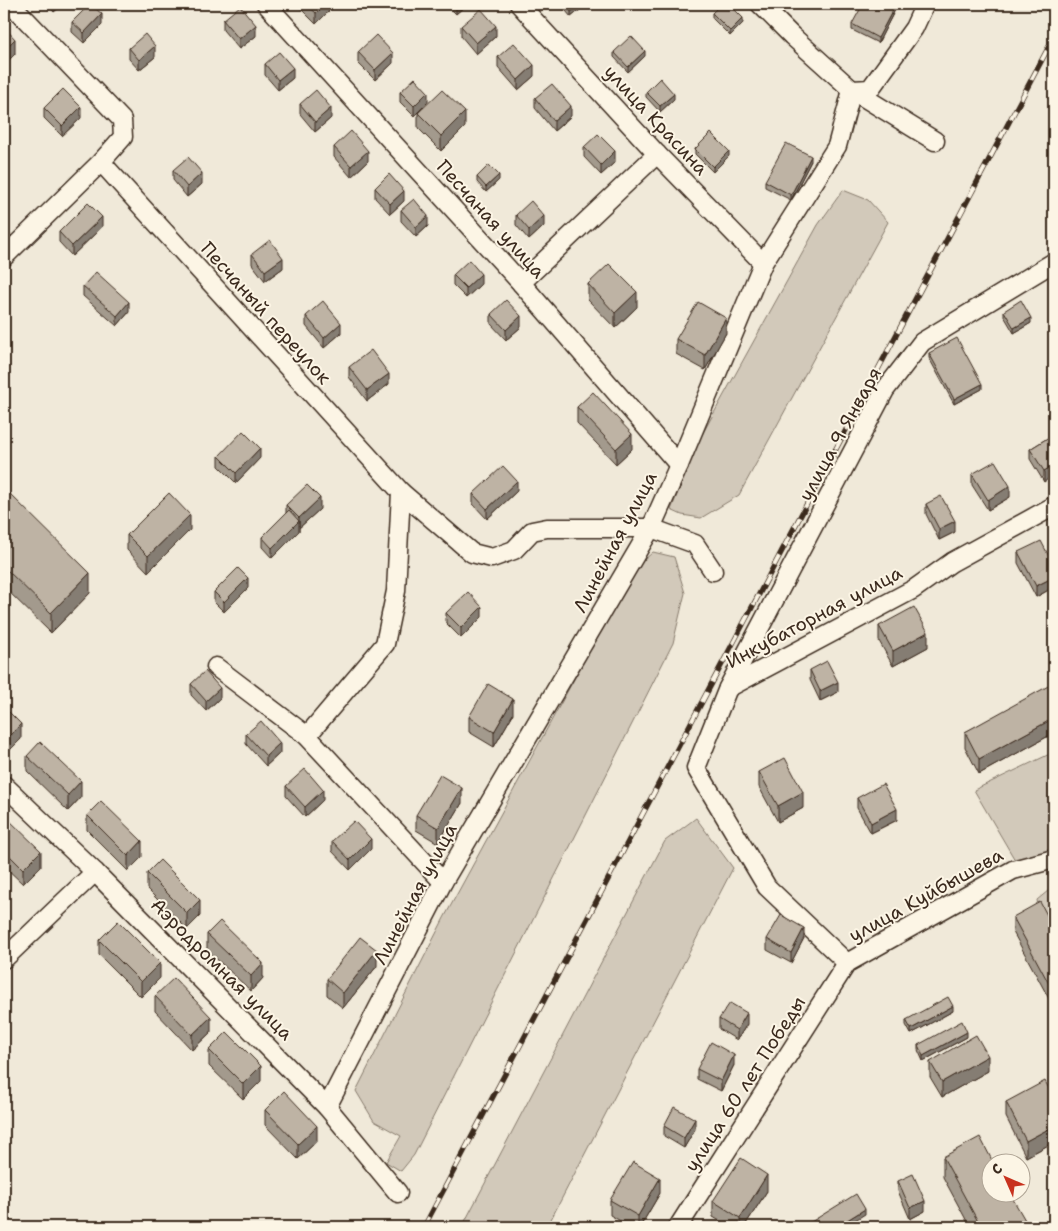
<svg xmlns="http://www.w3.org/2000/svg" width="1058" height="1231" viewBox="0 0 1058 1231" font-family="'Shantell Sans',sans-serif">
<rect width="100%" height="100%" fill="#f0e9d9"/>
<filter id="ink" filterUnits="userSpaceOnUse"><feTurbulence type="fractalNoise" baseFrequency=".02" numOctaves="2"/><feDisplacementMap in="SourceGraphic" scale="10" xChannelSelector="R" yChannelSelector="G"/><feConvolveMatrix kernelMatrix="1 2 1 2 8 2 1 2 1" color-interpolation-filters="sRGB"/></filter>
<g filter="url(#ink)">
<!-- green -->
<g fill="#d2c9ba" stroke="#867a6c">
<path d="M843,190L868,200L888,222L739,495L701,518L682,515L671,510L699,440L818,225Z"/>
<path d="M653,552L674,557L685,593L673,643L414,1155L401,1171L386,1162L401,1136L374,1121L356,1091L444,918L634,569Z"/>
<path d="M1054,752V849L1015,860L974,790Z"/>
<path d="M696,818L733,868L547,1227H462L665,841Z"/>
<path d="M1054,886V943L1040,917L1037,900Z"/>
</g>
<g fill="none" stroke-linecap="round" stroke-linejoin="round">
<defs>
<g id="minor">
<path d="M266,4L521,283L679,465"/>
<path d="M519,4L657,154L763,263"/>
<path d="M760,4L792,36L852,90L935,141"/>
<path d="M101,162L401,492"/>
<path d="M4,257L101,162L123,137L122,120L11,4"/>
<path d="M521,283L657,154"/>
<path d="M216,667L307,736L443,882"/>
<path d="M728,688L885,390L922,342L1054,262"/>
<path d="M307,736L385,644L396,591L401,492L472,553L492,558L514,550L532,531L547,528H651L695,544L713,571"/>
<path d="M4,785L95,872L327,1107L398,1193"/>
<path d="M4,959L95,872"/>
<path d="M847,963L767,887L696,768L728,688L914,589L952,562L1054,506"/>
<path d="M327,1107L443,882L651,528L679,465L763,263L837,146L852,90L870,89L914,28L925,4"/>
<path d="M678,1227L847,963L1013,870L1054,859"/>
</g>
</defs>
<!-- minor casing -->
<use href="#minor" stroke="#3b2a1e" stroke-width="21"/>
<!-- minor -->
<use href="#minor" stroke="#fcf5e5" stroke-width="18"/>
<defs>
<path id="rail" d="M424,1227L1054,37"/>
</defs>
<!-- rail casing -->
<use href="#rail" stroke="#3b2a1e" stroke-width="5.5"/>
<!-- rail -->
<use href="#rail" stroke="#fcf5e5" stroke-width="4" stroke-dasharray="11" stroke-linecap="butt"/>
</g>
<!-- wall -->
<g fill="#a39a8d" stroke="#3b2a1e">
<path d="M47,4H63L54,12Z"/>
<path d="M297,4H333V7L316,24L297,5Z"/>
<path d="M446,4H467L456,14Z"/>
<path d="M561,4H587L571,17L561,5Z"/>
<path d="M898,4L878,43L852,30V24Z"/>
<path d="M712,13L743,23L730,36L712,18Z"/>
<path d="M223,20L256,36L239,49L223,30Z"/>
<path d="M72,22L102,25L84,43L72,32Z"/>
<path d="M461,26L496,36L476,54L461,36Z"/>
<path d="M129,48L155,57L139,70L129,59Z"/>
<path d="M358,52L393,63L375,80L358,63Z"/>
<path d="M614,52L645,56L628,72L614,57Z"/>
<path d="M498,57L534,76L518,90L498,67Z"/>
<path d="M265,64L293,78L278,90L265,75Z"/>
<path d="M400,92L428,102L414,116L400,102Z"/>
<path d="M646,92L674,99L660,112L646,97Z"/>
<path d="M535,98L571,116L554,131L535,108Z"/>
<path d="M300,104L331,118L315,132L300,114Z"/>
<path d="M44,108L81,118L62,136L44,118Z"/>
<path d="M418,113L465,127L441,151L418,128Z"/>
<path d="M334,147L368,161L351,177L334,157Z"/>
<path d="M584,147L615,162L601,175L584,157Z"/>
<path d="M695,149L729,156L713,172L695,154Z"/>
<path d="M811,161L791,200L765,187V181Z"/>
<path d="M173,170L202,184L187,197L173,180Z"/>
<path d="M477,177L499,180L486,192L477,182Z"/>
<path d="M375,188L404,201L390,214L375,198Z"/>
<path d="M401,210L428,226L416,237L401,221Z"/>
<path d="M516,215L544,226L529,240L516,225Z"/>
<path d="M102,227L72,256L59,242V232Z"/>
<path d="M252,254L283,268L265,281L252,264Z"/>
<path d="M453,275L481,284L466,298L453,285Z"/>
<path d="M1054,281V293L1051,288V283Z"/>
<path d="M588,284L637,307L615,328L588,300Z"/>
<path d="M83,286L129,312L117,326L83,296Z"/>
<path d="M1004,311L1031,323L1014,333L1004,316Z"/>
<path d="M491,314L521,327L506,340L491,324Z"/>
<path d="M306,316L341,333L324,348L306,326Z"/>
<path d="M726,333L705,370L676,354V339Z"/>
<path d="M929,353L982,389L954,404L929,358Z"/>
<path d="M349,367L389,384L367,401L349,377Z"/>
<path d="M577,407L632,449L616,464L577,423Z"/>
<path d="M1054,434L1044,482L1030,459V449Z"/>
<path d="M219,456L260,458L236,483L219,466Z"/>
<path d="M972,474L1010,497L988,510L972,485Z"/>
<path d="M4,488L90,593L51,633L4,587Z"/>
<path d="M517,491L487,519L473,504V494Z"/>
<path d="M926,504L955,532L939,540L926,514Z"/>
<path d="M286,505L320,509L299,528V531L272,558L262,547V537L286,513Z"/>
<path d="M190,530L148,572L127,550V535Z"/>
<path d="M1018,552L1054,566V587L1036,597L1018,563Z"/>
<path d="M248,588L224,612L214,602V592Z"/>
<path d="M446,613L482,617L461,638L446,623Z"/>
<path d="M879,626L928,647L893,666L879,641Z"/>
<path d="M810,670L838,692L820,701L810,680Z"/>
<path d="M191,684L220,698L206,711L191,695Z"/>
<path d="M1054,689V733L979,774L965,747V732Z"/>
<path d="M4,707L21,739L7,753L4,750Z"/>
<path d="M513,714L494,747L469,732V717Z"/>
<path d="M246,734L280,753L266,766L246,744Z"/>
<path d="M27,756L81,797L68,811L27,771Z"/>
<path d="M759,772L803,808L778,822L759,787Z"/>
<path d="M286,786L323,800L305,817L286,796Z"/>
<path d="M857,798L897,820L871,833L857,808Z"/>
<path d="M462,803L438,843L416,830V815Z"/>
<path d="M87,815L142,857L128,871L87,830Z"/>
<path d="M4,820L41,866L23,884L4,866Z"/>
<path d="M332,841L371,849L350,870L332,851Z"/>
<path d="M147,873L200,916L187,929L147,889Z"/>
<path d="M1013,917L1054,928V1008L1013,932Z"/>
<path d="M207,934L263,978L251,991L207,950Z"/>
<path d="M804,938L791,963L767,950V939Z"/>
<path d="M99,940L160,978L141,997L99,955Z"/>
<path d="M377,966L343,1008L327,995V979Z"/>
<path d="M155,996L211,1032L192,1050L155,1011Z"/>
<path d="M953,1011L911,1034L906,1025V1020Z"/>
<path d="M719,1019L747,1024L737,1040L719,1029Z"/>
<path d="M967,1037L923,1061L918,1050V1045Z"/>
<path d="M209,1050L261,1081L243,1099L209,1066Z"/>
<path d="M930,1062L988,1071L942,1097L930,1077Z"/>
<path d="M734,1065L721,1091L697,1079V1069Z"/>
<path d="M1054,1098V1142L1026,1157L1006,1117V1102Z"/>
<path d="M265,1110L317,1141L298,1159L265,1125Z"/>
<path d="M664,1126L695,1129L684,1148L664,1136Z"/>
<path d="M943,1157L1029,1227H970L943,1177Z"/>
<path d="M898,1181L925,1211L910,1219L898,1191Z"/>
<path d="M767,1191L744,1227H730L713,1217V1201Z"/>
<path d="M660,1193L640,1227H631L610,1215V1200Z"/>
</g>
<!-- shaded-wall -->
<g fill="#857d73" stroke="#3b2a1e">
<path d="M54,4H63L54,12Z"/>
<path d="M325,4H333V7L316,24V13Z"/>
<path d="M456,4H467L456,14Z"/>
<path d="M581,4H587L571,17V12Z"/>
<path d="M896,4H898L878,43V38Z"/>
<path d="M102,14V25L84,43V33Z"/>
<path d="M743,18V23L730,36V31Z"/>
<path d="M256,25V36L239,49V39Z"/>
<path d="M496,26V36L476,54V43Z"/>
<path d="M15,39V54L4,65V50Z"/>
<path d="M155,46V57L139,70V60Z"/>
<path d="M645,51V56L628,72V67Z"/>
<path d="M393,53V63L375,80V70Z"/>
<path d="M534,65V76L518,90V80Z"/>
<path d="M293,68V78L278,90V80Z"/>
<path d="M428,92V102L414,116V106Z"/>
<path d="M674,94V99L660,112V106Z"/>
<path d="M571,106V116L554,131V121Z"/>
<path d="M81,107V118L62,136V126Z"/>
<path d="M331,108V118L315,132V122Z"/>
<path d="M465,112V127L441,151V136Z"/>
<path d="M368,151V161L351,177V166Z"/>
<path d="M615,151V162L601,175V165Z"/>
<path d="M729,151V156L713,172V167Z"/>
<path d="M811,156V161L791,200V195Z"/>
<path d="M202,173V184L187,197V187Z"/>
<path d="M499,175V180L486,192V187Z"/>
<path d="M404,191V201L390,214V204Z"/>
<path d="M428,216V226L416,237V227Z"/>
<path d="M544,216V226L529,240V230Z"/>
<path d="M102,217V227L72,256V246Z"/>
<path d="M283,258V268L265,281V271Z"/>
<path d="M481,274V284L466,298V288Z"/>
<path d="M637,292V307L615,328V313Z"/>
<path d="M129,302V312L117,326V316Z"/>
<path d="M5,316V331L4,332V317Z"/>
<path d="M521,316V327L506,340V330Z"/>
<path d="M726,318V333L705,370V355Z"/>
<path d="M1031,318V323L1014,333V328Z"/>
<path d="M341,323V333L324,348V338Z"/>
<path d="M389,374V384L367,401V390Z"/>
<path d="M982,384V389L954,404V399Z"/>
<path d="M632,434V449L616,464V449Z"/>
<path d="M260,448V458L236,483V473Z"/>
<path d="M1054,465V475L1044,482V471Z"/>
<path d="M517,481V491L487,519V509Z"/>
<path d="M1010,486V497L988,510V500Z"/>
<path d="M320,498V509L299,528V518Z"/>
<path d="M190,515V530L148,572V556Z"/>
<path d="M299,521V531L272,558V548Z"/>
<path d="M955,521V532L939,540V529Z"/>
<path d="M90,573V593L51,633V613Z"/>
<path d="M1054,577V587L1036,597V586Z"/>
<path d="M248,578V588L224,612V602Z"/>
<path d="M482,607V617L461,638V628Z"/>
<path d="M928,632V647L893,666V651Z"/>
<path d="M838,682V692L820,701V691Z"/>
<path d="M220,688V698L206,711V701Z"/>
<path d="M513,699V714L494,747V732Z"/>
<path d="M1054,718V733L979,774V759Z"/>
<path d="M21,724V739L7,753V738Z"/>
<path d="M280,743V753L266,766V756Z"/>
<path d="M81,781V797L68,811V795Z"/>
<path d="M462,788V803L438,843V828Z"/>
<path d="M323,790V800L305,817V807Z"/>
<path d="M803,792V808L778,822V806Z"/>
<path d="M897,809V820L871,833V823Z"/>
<path d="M371,839V849L350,870V860Z"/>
<path d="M142,841V857L128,871V856Z"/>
<path d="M41,851V866L23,884V869Z"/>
<path d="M200,900V916L187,929V913Z"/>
<path d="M804,928V938L791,963V953Z"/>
<path d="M377,950V966L343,1008V993Z"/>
<path d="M160,963V978L141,997V982Z"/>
<path d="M263,963V978L251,991V976Z"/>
<path d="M953,1006V1011L911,1034V1029Z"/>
<path d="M747,1013V1024L737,1040V1030Z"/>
<path d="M211,1017V1032L192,1050V1035Z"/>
<path d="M967,1032V1037L923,1061V1056Z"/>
<path d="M734,1055V1065L721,1091V1081Z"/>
<path d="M988,1056V1071L942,1097V1082Z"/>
<path d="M261,1066V1081L243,1099V1084Z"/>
<path d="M695,1119V1129L684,1148V1138Z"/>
<path d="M317,1126V1141L298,1159V1144Z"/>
<path d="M1054,1126V1142L1026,1157V1141Z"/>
<path d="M767,1175V1191L744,1227H740V1218Z"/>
<path d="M660,1178V1193L640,1227H638V1216Z"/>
<path d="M925,1201V1211L910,1219V1208Z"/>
<path d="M865,1209V1214L844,1227H836Z"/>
</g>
<!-- building -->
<g fill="#beb3a4" stroke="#3b2a1e">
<path d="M90,4L102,14L84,33L72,22Z"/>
<path d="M306,4H325L316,13Z"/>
<path d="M564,4H581L571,12Z"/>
<path d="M721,4H729L743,18L730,31L712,13Z"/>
<path d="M863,4H896L878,38L852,24Z"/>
<path d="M240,6L256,25L239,39L223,20Z"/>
<path d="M481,9L496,26L476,43L461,26Z"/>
<path d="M4,27L15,39L4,50Z"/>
<path d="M145,34L155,46L139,60L129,48Z"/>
<path d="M376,35L393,53L375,70L358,52Z"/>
<path d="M631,36L645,51L628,67L614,52Z"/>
<path d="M514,43L534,65L518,80L498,57Z"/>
<path d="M279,52L293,68L278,80L265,64Z"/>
<path d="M415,78L428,92L414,106L400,92Z"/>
<path d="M660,78L674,94L660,106L646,92Z"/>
<path d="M552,84L571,106L554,121L535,98Z"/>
<path d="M63,89L81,107L62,126L44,108Z"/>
<path d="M316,90L331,108L315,122L300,104Z"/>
<path d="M442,90L465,112L441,136L418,113Z"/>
<path d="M351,131L368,151L351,166L334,147Z"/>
<path d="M711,133L729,151L713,167L695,149Z"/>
<path d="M598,134L615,151L601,165L584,147Z"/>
<path d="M786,143L811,156L791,195L765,181Z"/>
<path d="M188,157L202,173L187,187L173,170Z"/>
<path d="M489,165L499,175L486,187L477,177Z"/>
<path d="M389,174L404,191L390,204L375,188Z"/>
<path d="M414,199L428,216L416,227L401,210Z"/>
<path d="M531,201L544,216L529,230L516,215Z"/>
<path d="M88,203L102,217L72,246L59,232Z"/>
<path d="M270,240L283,258L265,271L252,254Z"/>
<path d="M469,260L481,274L466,288L453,275Z"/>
<path d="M609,264L637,292L615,313L588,284Z"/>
<path d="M96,272L129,302L117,316L83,286Z"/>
<path d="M1054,281V288L1051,283Z"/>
<path d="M506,300L521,316L506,330L491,314Z"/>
<path d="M1021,300L1031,318L1014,328L1004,311Z"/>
<path d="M323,301L341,323L324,338L306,316Z"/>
<path d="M698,302L726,318L705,355L676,339Z"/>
<path d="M957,338L982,384L954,399L929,353Z"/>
<path d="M371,350L389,374L367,390L349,367Z"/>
<path d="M593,392L632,434L616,449L577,407Z"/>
<path d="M243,431L260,448L236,473L219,456Z"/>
<path d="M1054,434V465L1044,471L1030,449Z"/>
<path d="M995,461L1010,486L988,500L972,474Z"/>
<path d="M503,466L517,481L487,509L473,494Z"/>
<path d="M307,485L320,498L299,518L286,505Z"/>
<path d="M4,488L90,573L51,613L4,567Z"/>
<path d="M169,493L190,515L148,556L127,535Z"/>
<path d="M941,496L955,521L939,529L926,504Z"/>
<path d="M289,510L299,521L272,548L262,537Z"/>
<path d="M1041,541L1054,566V577L1036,586L1018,552Z"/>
<path d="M238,568L248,578L224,602L214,592Z"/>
<path d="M468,592L482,607L461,628L446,613Z"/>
<path d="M914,607L928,632L893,651L879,626Z"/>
<path d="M827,661L838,682L820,691L810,670Z"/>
<path d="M205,671L220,688L206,701L191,684Z"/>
<path d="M488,684L513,699L494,732L469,717Z"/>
<path d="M1052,684L1054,689V718L979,759L965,732Z"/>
<path d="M4,707L21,724L7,738L4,735Z"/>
<path d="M261,721L280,743L266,756L246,734Z"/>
<path d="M40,742L81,781L68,795L27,756Z"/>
<path d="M785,758L803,792L778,806L759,772Z"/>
<path d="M305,769L323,790L305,807L286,786Z"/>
<path d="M440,775L462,788L438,828L416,815Z"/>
<path d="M883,784L897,809L871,823L857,798Z"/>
<path d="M101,801L142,841L128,856L87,815Z"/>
<path d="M6,817L41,851L23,869L4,850V820Z"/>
<path d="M354,821L371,839L350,860L332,841Z"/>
<path d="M160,860L200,900L187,913L147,873Z"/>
<path d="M1040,902L1054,928V993L1013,917Z"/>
<path d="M781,915L804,928L791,953L767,939Z"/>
<path d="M118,921L160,963L141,982L99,940Z"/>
<path d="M220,921L263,963L251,976L207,934Z"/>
<path d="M360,937L377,950L343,993L327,979Z"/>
<path d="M174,978L211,1017L192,1035L155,996Z"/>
<path d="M948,997L953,1006L911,1029L906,1020Z"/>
<path d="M730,1003L747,1013L737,1030L719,1019Z"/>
<path d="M962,1021L967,1032L923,1056L918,1045Z"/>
<path d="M227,1032L261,1066L243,1084L209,1050Z"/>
<path d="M976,1035L988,1056L942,1082L930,1062Z"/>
<path d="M711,1042L734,1055L721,1081L697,1069Z"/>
<path d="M1045,1081L1054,1098V1126L1026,1141L1006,1102Z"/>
<path d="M284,1091L317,1126L298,1144L265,1110Z"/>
<path d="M674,1107L695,1119L684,1138L664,1126Z"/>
<path d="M980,1137L994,1164H990V1194H1010L1029,1227H981L943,1157Z"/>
<path d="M741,1158L767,1175L740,1218L713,1201Z"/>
<path d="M633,1162L660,1178L638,1216L610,1200Z"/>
<path d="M913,1174L925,1201L910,1208L898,1181Z"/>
<path d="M856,1194L865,1209L836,1227H803Z"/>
</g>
</g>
<g text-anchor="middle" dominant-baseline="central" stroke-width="4" stroke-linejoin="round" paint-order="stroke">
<!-- street labels -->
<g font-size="19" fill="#3b2a1e" stroke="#fcf5e5">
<text transform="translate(656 120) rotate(47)">улица Красина</text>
<text transform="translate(491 219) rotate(48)">Песчаная улица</text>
<text transform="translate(266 313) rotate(48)">Песчаный переулок</text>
<text transform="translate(840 434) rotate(-61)">улица 9 Января</text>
<text transform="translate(615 542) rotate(-62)">Линейная улица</text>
<text transform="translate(814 617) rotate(-28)">Инкубаторная улица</text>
<text transform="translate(415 894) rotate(-62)">Линейная улица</text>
<text transform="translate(926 895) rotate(-29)">улица Куйбышева</text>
<text transform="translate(222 969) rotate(45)">Аэродромная улица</text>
<text transform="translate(745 1084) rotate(-57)">улица 60 лет Победы</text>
</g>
</g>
<!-- margin -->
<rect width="1058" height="1231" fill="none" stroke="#fcf5e5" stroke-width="20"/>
<rect x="10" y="10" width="1038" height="1211" fill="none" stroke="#3b2a1e" stroke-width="2" filter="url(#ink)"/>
<!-- north arrow -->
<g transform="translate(1006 1178) rotate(315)"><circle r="24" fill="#fcf5e5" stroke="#afa495"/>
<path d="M0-4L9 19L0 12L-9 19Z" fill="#c8321e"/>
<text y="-8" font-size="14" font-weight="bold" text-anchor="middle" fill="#3b2a1e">С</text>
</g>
</svg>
